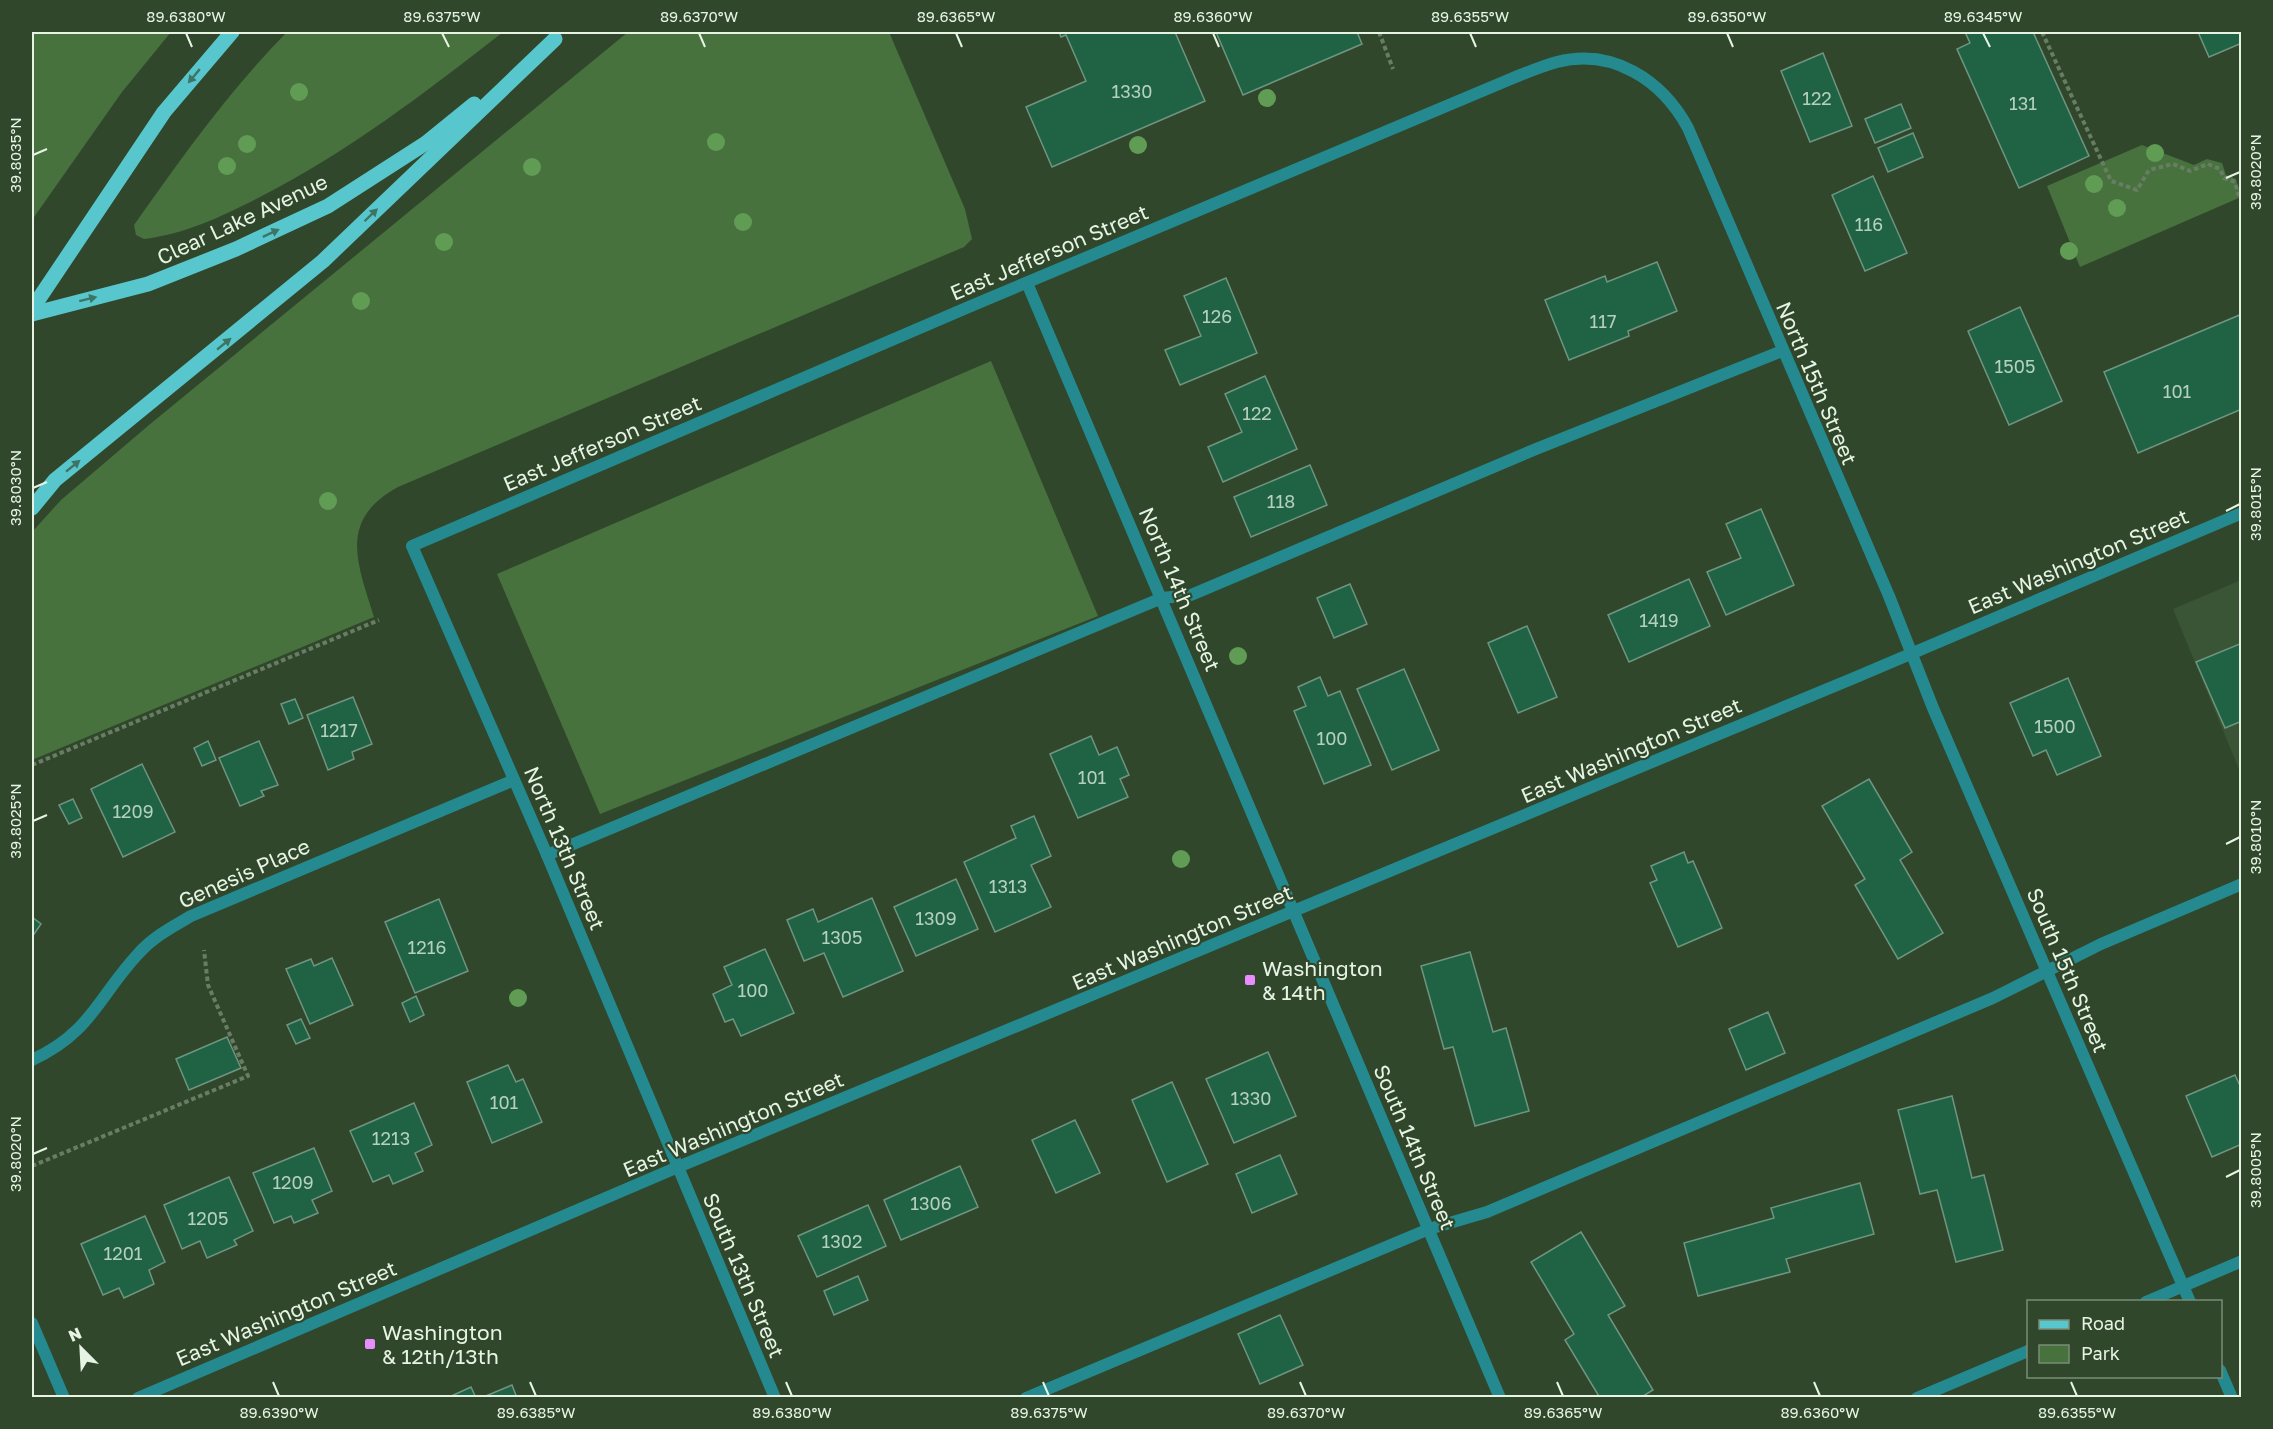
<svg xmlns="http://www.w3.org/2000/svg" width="2273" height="1429" viewBox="0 0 2273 1429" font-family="'Golos Text',sans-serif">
<rect width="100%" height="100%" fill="#30472c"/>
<!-- built -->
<path fill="#3a5535" d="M2241,580V774L2173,609Z"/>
<!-- green -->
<g fill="#47723e">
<path d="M32,32H171L122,92L32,220Z"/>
<path d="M287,32H503C425,93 349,151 260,197C223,216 186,234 144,239L136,235L134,225C182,157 229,91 287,32Z"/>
<path d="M628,32H889L965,209L972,239L964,247L398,487C338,520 357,562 374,617L32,760V532L61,500L149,425Z"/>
<path d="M2142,145L2194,165L2207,159L2222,163L2226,175L2236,179L2241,197L2080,267L2047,186Z"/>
<path d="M991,361L1098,616L600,814L497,574Z"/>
</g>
<!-- building -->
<g fill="#206244" stroke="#6f9580" stroke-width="1.5">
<path d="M1059,32H1175L1205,101L1052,167L1026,107L1086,81L1066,35L1061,37Z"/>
<path d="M1216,32H1357L1362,44L1243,95Z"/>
<path d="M1965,32H2033L2089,156L2019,188L1957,49L1970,43Z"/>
<path d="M2198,32H2242V43L2209,57Z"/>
<path d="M1823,53L1852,126L1810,142L1781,71Z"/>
<path d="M1901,104L1911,128L1875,143L1865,119Z"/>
<path d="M1913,133L1923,157L1888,172L1878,148Z"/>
<path d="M1873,176L1907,253L1865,271L1832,195Z"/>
<path d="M1657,262L1677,311L1628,331L1629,336L1569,360L1545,300L1605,276L1607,282Z"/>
<path d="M1226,278L1257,353L1180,385L1165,350L1201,336L1184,296Z"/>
<path d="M2020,307L2062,401L2009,425L1968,331Z"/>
<path d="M2242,314V409L2138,453L2104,372Z"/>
<path d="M1265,376L1297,449L1223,482L1208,447L1242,432L1225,394Z"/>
<path d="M1310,465L1327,505L1251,537L1234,497Z"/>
<path d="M1761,509L1794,585L1726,615L1707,572L1741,558L1726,524Z"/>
<path d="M1689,579L1710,626L1629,662L1608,615Z"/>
<path d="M1350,584L1367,624L1334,638L1317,598Z"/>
<path d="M1527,626L1557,697L1518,713L1488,643Z"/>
<path d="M2242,643V721L2225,728L2196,662Z"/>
<path d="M1404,669L1439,750L1392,770L1357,689Z"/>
<path d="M1320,677L1328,696L1340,691L1371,765L1324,784L1294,711L1306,706L1298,687Z"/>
<path d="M2068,678L2101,756L2057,775L2046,750L2033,756L2010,703Z"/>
<path d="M353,697L372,744L352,752L354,759L328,770L307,715Z"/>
<path d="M295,699L303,718L289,724L281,704Z"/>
<path d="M1091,736L1099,755L1117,747L1129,775L1120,779L1128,797L1078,818L1050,754Z"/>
<path d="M208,741L216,760L202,766L194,748Z"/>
<path d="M259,741L278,785L261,791L264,796L240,806L219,758Z"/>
<path d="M142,764L175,832L123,857L91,789Z"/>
<path d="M1869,779L1912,852L1900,860L1943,933L1898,959L1855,885L1865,879L1822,806Z"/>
<path d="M73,799L82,818L69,824L59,805Z"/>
<path d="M1034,816L1051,856L1031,865L1051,907L995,932L964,862L1016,838L1011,826Z"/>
<path d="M1684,852L1688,863L1693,861L1722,928L1678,947L1650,883L1657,880L1651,866Z"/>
<path d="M956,879L978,929L916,956L894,907Z"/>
<path d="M872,898L903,971L843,997L824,953L804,961L787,920L813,909L818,922Z"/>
<path d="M439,899L468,971L415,993L385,922Z"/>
<path d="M32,917L41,924L32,937Z"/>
<path d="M765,949L794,1013L741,1036L733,1019L725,1022L713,994L732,985L724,967Z"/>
<path d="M1470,952L1493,1032L1506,1028L1529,1111L1475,1126L1453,1047L1444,1049L1421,966Z"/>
<path d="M332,958L353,1005L310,1024L286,969L311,959L314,966Z"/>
<path d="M416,996L424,1015L410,1022L402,1003Z"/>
<path d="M1768,1012L1785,1053L1746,1070L1729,1029Z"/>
<path d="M301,1019L310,1038L296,1044L287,1025Z"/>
<path d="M227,1037L241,1068L189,1090L176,1059Z"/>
<path d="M1268,1052L1296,1116L1234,1143L1206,1079Z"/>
<path d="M508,1065L516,1082L523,1079L542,1122L492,1143L467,1082Z"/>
<path d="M2235,1075L2242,1090V1144L2212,1157L2186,1096Z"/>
<path d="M1172,1082L1208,1164L1167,1182L1132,1100Z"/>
<path d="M1952,1096L1972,1178L1984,1175L2003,1250L1956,1262L1937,1190L1920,1194L1898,1110Z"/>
<path d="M414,1103L432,1145L415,1153L423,1171L393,1184L389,1175L373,1182L350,1131Z"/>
<path d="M1075,1120L1100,1173L1056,1193L1032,1140Z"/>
<path d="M314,1148L332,1191L312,1200L318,1213L294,1223L291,1216L274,1223L253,1173Z"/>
<path d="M1280,1155L1297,1194L1252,1213L1236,1174Z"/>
<path d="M960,1166L978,1207L901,1240L884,1200Z"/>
<path d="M229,1177L253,1231L234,1240L237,1245L207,1258L200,1241L182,1249L164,1205Z"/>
<path d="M1860,1183L1874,1234L1786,1259L1790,1272L1698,1296L1684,1243L1774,1218L1771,1208Z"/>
<path d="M868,1205L886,1246L817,1277L798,1236Z"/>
<path d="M145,1216L165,1262L149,1270L154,1284L124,1298L119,1288L103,1295L81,1244Z"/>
<path d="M1581,1232L1625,1306L1608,1315L1653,1390L1640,1398H1600L1565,1340L1574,1334L1531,1262Z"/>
<path d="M858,1276L868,1300L834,1315L824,1291Z"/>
<path d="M1280,1315L1303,1365L1260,1384L1238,1334Z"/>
<path d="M512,1385L517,1398H481Z"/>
<path d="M471,1387L476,1398H447Z"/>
</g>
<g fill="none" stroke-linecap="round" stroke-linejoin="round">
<!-- path -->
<g stroke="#697d65" stroke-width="4" stroke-dasharray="4.5 3" stroke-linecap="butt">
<path d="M1379,32L1393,69"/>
<path d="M2042,32L2111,181L2137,190L2149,170L2173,164L2190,171L2208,164L2220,169L2224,178L2235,182L2238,194L2242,193"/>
<path d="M32,765L379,620"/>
<path d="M32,1166L248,1076L208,985L204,950"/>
</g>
<!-- service -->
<g stroke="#248a8f" stroke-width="12">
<path d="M547,855L1162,598L1191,595L1536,449L1782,351"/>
<path d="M1026,1398L1429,1229L1487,1212L1993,998L2101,944L2242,884"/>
</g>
<!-- minor -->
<g stroke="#248a8f" stroke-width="12">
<path d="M1027,283L1500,1398"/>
<path d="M32,1060C91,1033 98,997 138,954C153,937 172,927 191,916L514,780"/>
<path d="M2146,1302L2242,1261"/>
<path d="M32,1323L64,1398"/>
<path d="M2220,1370L2232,1398"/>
<path d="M138,1398L678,1167L1854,678L2242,513"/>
<path d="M775,1398L547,855L412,546L971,306L1513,78C1528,72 1542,66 1557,62C1613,48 1662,80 1688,128L1889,596L1933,708L2190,1302"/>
<path d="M1917,1398L2028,1351"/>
</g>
<!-- primary -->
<g stroke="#58c7cd" stroke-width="15">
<path d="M32,309L164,112L232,32"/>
<path d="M32,314L148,284L236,249L328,206L426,143L474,104"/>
<path d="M32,508L55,480L323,261L555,39"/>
</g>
</g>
<!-- trees -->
<g fill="#619c55">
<circle cx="299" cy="92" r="9"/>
<circle cx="1267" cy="98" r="9"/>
<circle cx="716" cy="142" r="9"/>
<circle cx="247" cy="144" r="9"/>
<circle cx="1138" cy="145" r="9"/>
<circle cx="2155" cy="153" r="9"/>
<circle cx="227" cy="166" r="9"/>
<circle cx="532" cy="167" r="9"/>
<circle cx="2094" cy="184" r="9"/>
<circle cx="2117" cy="208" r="9"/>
<circle cx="743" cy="222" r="9"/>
<circle cx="444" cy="242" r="9"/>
<circle cx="2069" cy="251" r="9"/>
<circle cx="361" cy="301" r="9"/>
<circle cx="328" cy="501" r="9"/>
<circle cx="1238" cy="656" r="9"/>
<circle cx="1181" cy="859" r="9"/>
<circle cx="518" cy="998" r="9"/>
</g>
<!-- one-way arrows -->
<defs><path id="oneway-solid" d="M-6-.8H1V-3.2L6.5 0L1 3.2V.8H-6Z" transform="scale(1.5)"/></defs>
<g fill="#3e7464">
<use href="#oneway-solid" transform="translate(194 76) rotate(130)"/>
<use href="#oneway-solid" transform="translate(371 215) rotate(-44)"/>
<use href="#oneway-solid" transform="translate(271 233) rotate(-25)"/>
<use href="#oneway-solid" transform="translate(88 299) rotate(-14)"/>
<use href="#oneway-solid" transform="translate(224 344) rotate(-39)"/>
<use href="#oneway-solid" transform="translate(73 466) rotate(-39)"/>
</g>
<!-- ticks -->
<path fill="none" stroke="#e7f4e4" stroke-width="2" d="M186,33L192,47M442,33L449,47M699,33L705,47M956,33L962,47M1213,33L1219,47M1470,33L1476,47M1727,33L1733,47M1983,33L1990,47M33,155L47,149M2226,178L2240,172M33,488L47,482M2226,511L2240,504M33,821L47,815M2226,844L2240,837M33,1154L47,1148M2226,1177L2240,1170M273,1382L279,1396M530,1382L536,1396M786,1382L792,1396M1043,1382L1049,1396M1300,1382L1306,1396M1557,1382L1563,1396M1814,1382L1820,1396M2071,1382L2077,1396"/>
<!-- markers -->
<g fill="#e98dfe" stroke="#30472c" stroke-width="2">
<rect x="1244" y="974" width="12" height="12" rx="3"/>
<rect x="364" y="1338" width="12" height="12" rx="3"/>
</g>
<g text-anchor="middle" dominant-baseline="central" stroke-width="4.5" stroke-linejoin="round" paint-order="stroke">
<!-- number labels -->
<g font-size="18" fill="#b5d0bc">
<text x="1132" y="91">1330</text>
<text x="1817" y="98">122</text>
<text x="2023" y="103">131</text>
<text x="1869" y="224">116</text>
<text x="1217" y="316">126</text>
<text x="1603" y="321">117</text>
<text x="2015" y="366">1505</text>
<text x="2177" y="391">101</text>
<text x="1257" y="413">122</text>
<text x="1281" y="501">118</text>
<text x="1659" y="620">1419</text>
<text x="2055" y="726">1500</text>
<text x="339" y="730">1217</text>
<text x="1332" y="738">100</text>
<text x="1092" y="777">101</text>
<text x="133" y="811">1209</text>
<text x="1008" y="886">1313</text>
<text x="936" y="918">1309</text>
<text x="842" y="937">1305</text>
<text x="427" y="947">1216</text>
<text x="753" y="990">100</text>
<text x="1251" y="1098">1330</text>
<text x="504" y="1102">101</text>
<text x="391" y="1138">1213</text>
<text x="293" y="1182">1209</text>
<text x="931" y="1203">1306</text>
<text x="208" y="1218">1205</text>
<text x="842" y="1241">1302</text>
<text x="123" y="1253">1201</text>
</g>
<!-- street labels -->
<g font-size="21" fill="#e7f4e4" stroke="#30472c">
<text transform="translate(242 219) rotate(-25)">Clear Lake Avenue</text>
<text transform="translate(1049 252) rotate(-23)">East Jefferson Street</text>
<text transform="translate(1817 383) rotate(67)">North 15th Street</text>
<text transform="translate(602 443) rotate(-23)">East Jefferson Street</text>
<text transform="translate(2078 561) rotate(-23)">East Washington Street</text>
<text transform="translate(1180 589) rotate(67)">North 14th Street</text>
<text transform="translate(1631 750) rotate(-23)">East Washington Street</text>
<text transform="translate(565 848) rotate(67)">North 13th Street</text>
<text transform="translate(244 873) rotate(-24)">Genesis Place</text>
<text transform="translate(1182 937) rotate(-23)">East Washington Street</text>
<text transform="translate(2068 970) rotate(67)">South 15th Street</text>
<text transform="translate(733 1124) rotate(-23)">East Washington Street</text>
<text transform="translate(1415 1147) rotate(67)">South 14th Street</text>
<text transform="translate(744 1275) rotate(67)">South 13th Street</text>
<text transform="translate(286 1313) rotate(-23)">East Washington Street</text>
</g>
<!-- poi labels -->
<g font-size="21" fill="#e7f4e4" stroke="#30472c" text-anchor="start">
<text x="1262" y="968">Washington<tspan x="1262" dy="24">&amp; 14th</tspan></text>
<text x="382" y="1332">Washington<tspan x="382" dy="24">&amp; 12th/13th</tspan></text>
</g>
</g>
<!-- border -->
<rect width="2273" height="1429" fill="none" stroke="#30472c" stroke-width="66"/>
<!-- legend -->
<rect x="2027" y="1300" width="195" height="78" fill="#30472c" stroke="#798c76" stroke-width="1.5"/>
<rect x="2039" y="1320" width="30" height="9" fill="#58c7cd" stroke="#798c76" stroke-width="1.5"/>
<text x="2081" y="1330" font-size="18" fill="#e7f4e4">Road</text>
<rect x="2039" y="1345" width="30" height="18" fill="#47723e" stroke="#798c76" stroke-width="1.5"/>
<text x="2081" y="1360" font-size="18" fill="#e7f4e4">Park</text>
<!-- north arrow -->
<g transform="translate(81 1348) rotate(336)" stroke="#30472c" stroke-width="4.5" paint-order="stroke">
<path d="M0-4.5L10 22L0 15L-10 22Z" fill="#e7f4e4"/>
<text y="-9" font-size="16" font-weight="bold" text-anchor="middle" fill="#e7f4e4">N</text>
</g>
<rect x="33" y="33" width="2207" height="1363" fill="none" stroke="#e7f4e4" stroke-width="2"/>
<g font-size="15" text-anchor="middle" fill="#e7f4e4">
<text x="186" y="22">89.6380°W</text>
<text x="442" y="22">89.6375°W</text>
<text x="699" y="22">89.6370°W</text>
<text x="956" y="22">89.6365°W</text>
<text x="1213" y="22">89.6360°W</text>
<text x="1470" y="22">89.6355°W</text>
<text x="1727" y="22">89.6350°W</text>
<text x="1983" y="22">89.6345°W</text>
<text transform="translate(16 155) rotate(-90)" y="5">39.8035°N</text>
<text transform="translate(2256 172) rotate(-90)" y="5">39.8020°N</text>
<text transform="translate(16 488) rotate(-90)" y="5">39.8030°N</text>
<text transform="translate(2256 504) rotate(-90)" y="5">39.8015°N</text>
<text transform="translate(16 821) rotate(-90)" y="5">39.8025°N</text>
<text transform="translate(2256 837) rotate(-90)" y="5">39.8010°N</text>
<text transform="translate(16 1154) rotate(-90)" y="5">39.8020°N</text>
<text transform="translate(2256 1170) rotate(-90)" y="5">39.8005°N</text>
<text x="279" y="1418">89.6390°W</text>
<text x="536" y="1418">89.6385°W</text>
<text x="792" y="1418">89.6380°W</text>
<text x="1049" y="1418">89.6375°W</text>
<text x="1306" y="1418">89.6370°W</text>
<text x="1563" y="1418">89.6365°W</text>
<text x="1820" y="1418">89.6360°W</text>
<text x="2077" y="1418">89.6355°W</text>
</g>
</svg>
